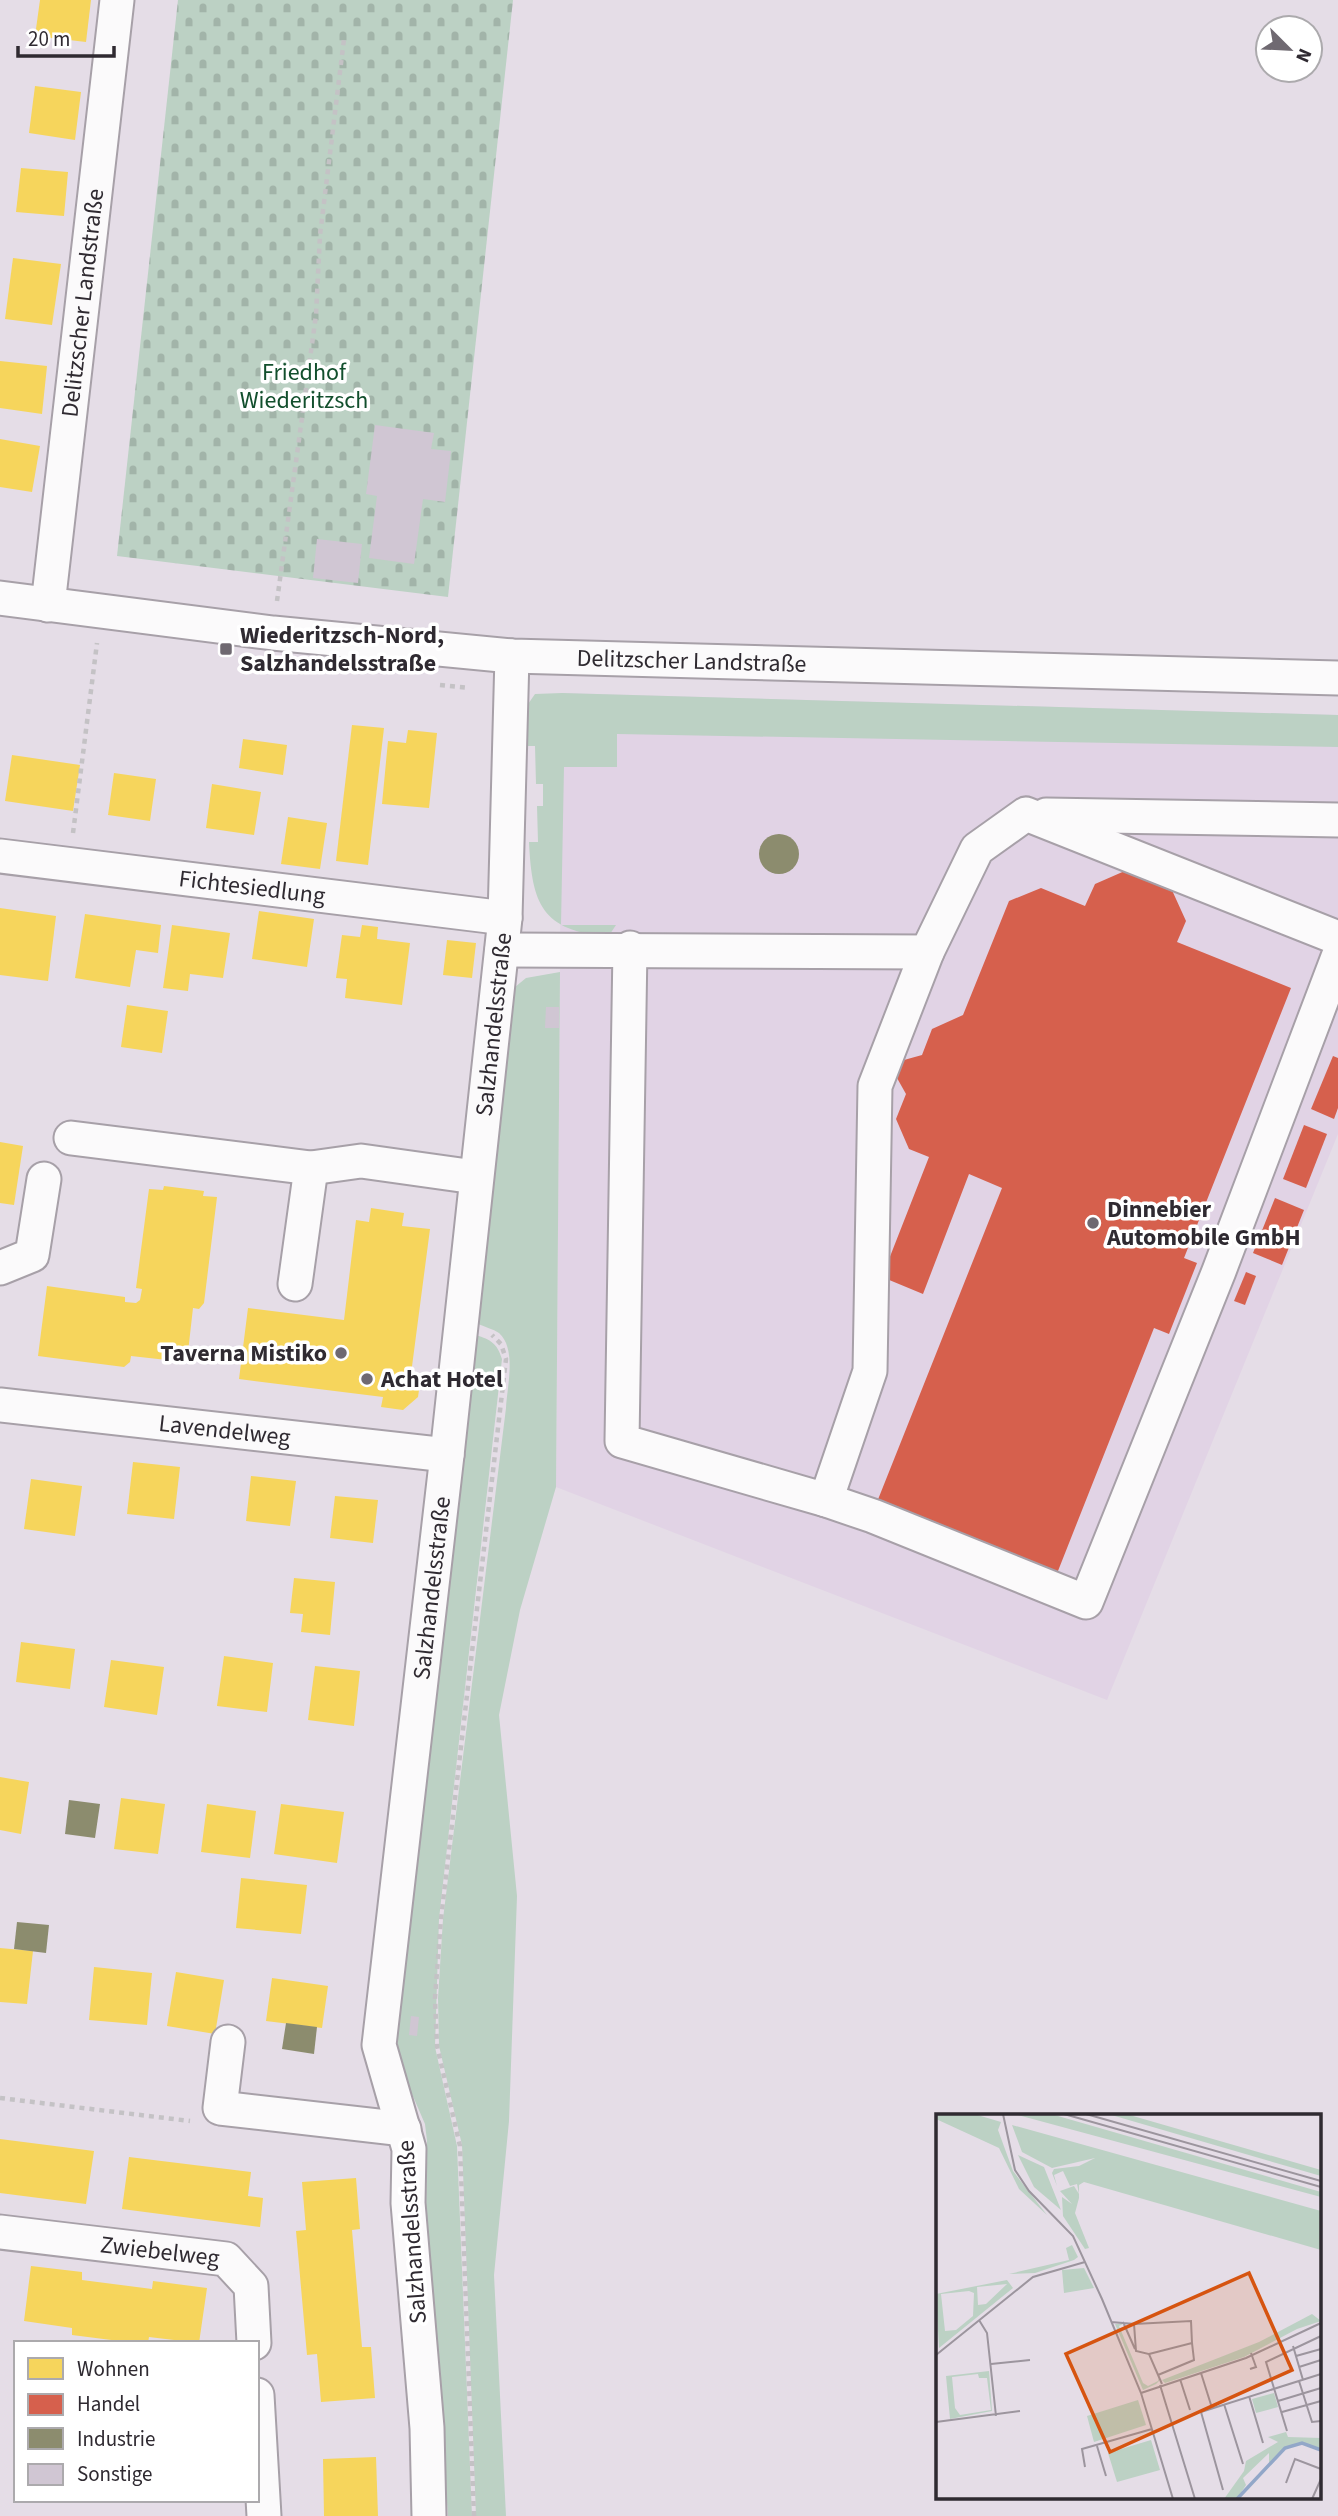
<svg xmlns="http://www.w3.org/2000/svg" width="1338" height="2516" viewBox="0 0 1338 2516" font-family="'Source Sans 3',sans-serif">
<defs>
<pattern id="cemetery-stones" width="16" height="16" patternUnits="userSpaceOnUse" patternTransform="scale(1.75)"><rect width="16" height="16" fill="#bcd1c4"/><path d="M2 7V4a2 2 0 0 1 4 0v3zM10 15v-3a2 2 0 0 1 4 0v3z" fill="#a2b4a9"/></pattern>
</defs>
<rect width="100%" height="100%" fill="#e5dde7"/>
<!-- built -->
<path fill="#e1d3e5" d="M562,693L1338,715V1134L1107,1700L556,1487Z"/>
<!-- grass -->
<g fill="#bcd1c4">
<path d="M562,693L1338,715V747L617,734V767H564L561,925H616L608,937C542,930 532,905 529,842H538L537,806H543V784H536L535,746H525L526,707L535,694Z"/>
<path d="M560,972L556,1487L520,1610L499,1715L517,1896L509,2121L494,2275L506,2516H476L462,2145L439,2046L438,1998L443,1919L506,1408C507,1387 517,1349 499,1333C493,1329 485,1327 478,1324L509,992L526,978Z"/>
<path d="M476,1335C491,1340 497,1343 502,1359L439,1919L435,2047L457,2146L472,2516H448L426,2213L427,2141L425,2124L399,2064L396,2034Z"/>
</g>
<!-- cemetery -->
<path fill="url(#cemetery-stones)" d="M178,0H513L448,597L117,556Z"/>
<!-- homes -->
<g fill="#f6d55c">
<path d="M40,0H91L86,42L35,36Z"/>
<path d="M35,86L81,92L75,140L29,133Z"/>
<path d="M21,168L68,172L64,216L16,212Z"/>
<path d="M13,258L61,264L52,325L5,319Z"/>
<path d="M0,361L47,366L42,414L0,408Z"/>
<path d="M0,439L40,446L32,492L0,487Z"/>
<path d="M352,725L384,728L368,865L336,861Z"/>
<path d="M408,730L437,733L429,808L382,804L388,741L406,743Z"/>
<path d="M243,739L287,745L283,775L239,768Z"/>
<path d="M12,755L80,765L73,811L5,801Z"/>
<path d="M114,773L156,779L150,821L108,815Z"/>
<path d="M212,784L261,792L254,835L206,828Z"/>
<path d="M288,817L327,823L320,869L281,864Z"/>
<path d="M0,908L56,916L48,981L0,975Z"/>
<path d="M259,911L314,919L307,967L252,959Z"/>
<path d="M85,914L161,925L158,953L136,950L130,987L75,978Z"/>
<path d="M172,925L230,933L223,978L190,974L188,991L163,988Z"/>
<path d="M362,925L378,927L377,939L410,943L402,1005L345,998L347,979L336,978L342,935L360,937Z"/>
<path d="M447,940L476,943L472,978L443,975Z"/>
<path d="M127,1005L168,1011L162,1053L121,1047Z"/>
<path d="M0,1142L23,1146L14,1205L0,1203Z"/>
<path d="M164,1186L204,1191L203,1196L217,1197L204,1303L199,1309L193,1308L188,1352L177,1351L176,1361L131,1356L130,1362L124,1367L38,1356L47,1286L125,1297V1302L136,1303L140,1300L142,1289L136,1288L149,1189L163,1190Z"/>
<path d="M371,1208L404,1213L402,1226L430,1229L411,1374L421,1376L418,1397L403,1410L381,1407L383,1397L239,1379L248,1308L344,1320L356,1220L369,1222Z"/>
<path d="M133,1462L180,1467L174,1519L127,1514Z"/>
<path d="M251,1476L296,1481L290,1526L246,1521Z"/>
<path d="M31,1479L82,1486L75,1536L24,1529Z"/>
<path d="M335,1496L378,1500L373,1543L330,1538Z"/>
<path d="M294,1578L335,1582L330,1635L301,1632L303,1614L290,1613Z"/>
<path d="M21,1642L75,1649L70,1689L16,1682Z"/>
<path d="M224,1656L273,1663L267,1712L217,1706Z"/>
<path d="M111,1660L164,1667L157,1715L104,1707Z"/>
<path d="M315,1666L360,1671L354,1726L308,1720Z"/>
<path d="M0,1777L29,1782L21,1834L0,1830Z"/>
<path d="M121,1798L165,1804L158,1854L114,1849Z"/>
<path d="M207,1804L256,1811L250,1858L201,1852Z"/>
<path d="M281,1804L344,1812L337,1863L274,1854Z"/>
<path d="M241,1878L307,1885L301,1934L236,1928Z"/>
<path d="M0,1948L33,1951L27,2004L0,2002Z"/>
<path d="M94,1967L152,1973L147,2025L89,2020Z"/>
<path d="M176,1972L224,1980L215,2034L167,2026Z"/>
<path d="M272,1978L328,1986L322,2028L266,2021Z"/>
<path d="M0,2139L94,2151L86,2204L0,2193Z"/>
<path d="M129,2157L251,2172L248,2196L263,2198L260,2227L122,2209Z"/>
<path d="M356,2178L360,2229L352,2230L362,2347H371L375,2398L321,2402L317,2354L307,2355L296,2231L306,2230L302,2182Z"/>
<path d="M31,2266L82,2272V2280L152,2289L153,2281L207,2288L199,2343L149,2337L148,2343H135L72,2335V2328L24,2321Z"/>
<path d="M376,2457L378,2516H324L323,2459Z"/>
</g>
<!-- shops -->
<g fill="#d6604d">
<path d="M1127,870L1171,888L1186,921L1177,942L1291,988L1184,1258L1197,1263L1169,1334L1154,1328L1056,1576L877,1502L1002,1188L969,1174L923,1294L882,1277L929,1157L909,1149L896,1119L906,1094L897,1078L904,1060L922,1055L932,1029L963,1015L1009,901L1041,888L1085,906L1095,884Z"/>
<path d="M1333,1056L1338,1058V1108L1334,1119L1311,1109Z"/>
<path d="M1304,1125L1327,1134L1306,1188L1283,1179Z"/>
<path d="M1275,1198L1304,1210L1282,1265L1253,1253Z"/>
<path d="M1246,1272L1256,1276L1245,1305L1234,1301Z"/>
</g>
<!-- industry -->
<g fill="#8c8c6e">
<circle cx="779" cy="854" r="20"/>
<path d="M69,1800L100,1804L95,1838L65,1834Z"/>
<path d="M17,1922L49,1925L46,1953L14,1949Z"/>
<path d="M286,2023L317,2027L314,2054L282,2049Z"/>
</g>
<!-- building -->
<g fill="#d0c6d3">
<path d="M375,425L434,433L431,449L451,451L445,502L423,499L414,564L369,558L377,496L366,494Z"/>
<path d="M317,539L362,544L358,583L313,578Z"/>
<path d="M546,1007H559V1028H545Z"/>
<path d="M411,2016L419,2017L417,2036L409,2035Z"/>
</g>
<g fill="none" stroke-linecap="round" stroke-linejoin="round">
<defs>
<g id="minor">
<path id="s1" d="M0,598L273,633L512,656L1338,678"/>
<path id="s2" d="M48,605L117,0"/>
<path d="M1046,815L1338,820"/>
<path id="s3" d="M0,856L505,918"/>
<path d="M630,948L622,1441L826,1500L870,1371L875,1086L927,952"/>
<path d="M502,950L927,952L977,849L1026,814L1338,938"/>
<path d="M71,1138L311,1168L361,1161L475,1177"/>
<path d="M0,1268L32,1255L44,1179"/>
<path d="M295,1284L311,1168"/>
<path id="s4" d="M0,1405L447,1455"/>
<path d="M826,1500L873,1516L1086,1602L1219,1271L1338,957"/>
<path d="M228,2042L220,2108L404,2129"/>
<path id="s5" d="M0,2232L226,2259L251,2286L254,2343"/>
<path d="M257,2395L264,2516"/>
<path id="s6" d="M429,2516L427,2428L408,2203L409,2149L379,2045L447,1455L505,918L512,656"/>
</g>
</defs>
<!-- minor casing -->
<use href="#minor" stroke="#a7a0a8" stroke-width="37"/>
<!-- path -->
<g stroke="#c4c2c5" stroke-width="4.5" stroke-dasharray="5 5" stroke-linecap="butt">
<path d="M277,601L316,315L320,235L344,39"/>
<path d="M440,685L469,688"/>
<path d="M73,833L97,643"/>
<path d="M0,2098L190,2121"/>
<path d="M474,2516L460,2146L437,2046L435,1998L441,1919L506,1359L501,1344L492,1335"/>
</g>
<!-- minor -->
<use href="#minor" stroke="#fbfafb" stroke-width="33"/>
</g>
<!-- markers -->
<g fill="#6f6971" stroke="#fff" stroke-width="2.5">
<rect x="219" y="642" width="14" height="14" rx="3.5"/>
<circle cx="1093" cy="1223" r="7"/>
<circle cx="341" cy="1353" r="7"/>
<circle cx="367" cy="1379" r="7"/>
</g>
<g text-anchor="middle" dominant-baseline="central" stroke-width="7" stroke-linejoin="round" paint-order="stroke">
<!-- street labels -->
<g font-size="24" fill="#2f2a31" stroke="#fff">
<text stroke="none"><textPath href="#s2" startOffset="304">Delitzscher Landstraße</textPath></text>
<text stroke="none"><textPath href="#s1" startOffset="695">Delitzscher Landstraße</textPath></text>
<text stroke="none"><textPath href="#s3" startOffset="254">Fichtesiedlung</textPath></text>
<text stroke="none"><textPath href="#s6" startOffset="1503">Salzhandelsstraße</textPath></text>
<text stroke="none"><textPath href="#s4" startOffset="226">Lavendelweg</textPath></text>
<text stroke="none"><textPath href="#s6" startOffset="936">Salzhandelsstraße</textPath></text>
<text transform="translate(412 2232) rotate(-94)">Salzhandelsstraße</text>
<text stroke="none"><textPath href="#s5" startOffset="161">Zwiebelweg</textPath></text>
</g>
<!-- park labels -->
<g font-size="24" fill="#124f2d" stroke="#fff">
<text x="304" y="372">Friedhof<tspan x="304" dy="28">Wiederitzsch</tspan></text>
</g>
<!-- poi labels -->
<g font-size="24" font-weight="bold" fill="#2f2a31" stroke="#fff" text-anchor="start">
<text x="240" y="635">Wiederitzsch-Nord,<tspan x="240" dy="28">Salzhandelsstraße</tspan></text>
<text x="1107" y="1209">Dinnebier<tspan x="1107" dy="28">Automobile GmbH</tspan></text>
<text x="327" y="1353" text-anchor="end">Taverna Mistiko</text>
<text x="381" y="1379">Achat Hotel</text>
</g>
</g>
<!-- overview -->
<g transform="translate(936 2114)">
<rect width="385" height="385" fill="#e5dde7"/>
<path d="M0,0H38L65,8L62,16L77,57L111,101L83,75L63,34L0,5ZM78,0H115L385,78V83ZM172,0H190L385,56V62ZM76,11L385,97V136L148,68L143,71V84L139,99L153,134L149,135L127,102L126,83L136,90L124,77L138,72L143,80L141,70L134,72L127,57L118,61L121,72L116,59L118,55L143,52L159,44L116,54L86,38ZM82,41L108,53L125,96L98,73ZM136,131L142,143L138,146L99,159L73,160L133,146L130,134ZM148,154L158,174L128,179L126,156ZM71,166L77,174L3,234L0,180ZM71,170L50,190L42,191L41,173ZM33,177L38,179L37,202L20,216L9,217L5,180ZM376,200L385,207L361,215L308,243L229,269L226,266L323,228ZM179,210H187L183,212L207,269L212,272L222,267V263L223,267L220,270L207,276ZM53,257L56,297L14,305L10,262ZM42,260L43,264H51L55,296L24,301L19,294L16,263ZM338,279L342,293L320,299L316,285Z" fill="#bcd1c4" fill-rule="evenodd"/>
<path d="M350,318L352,323L385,324V336L366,329L349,334L333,350V339L307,364L310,371L301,385H288L308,357L310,347L342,328L332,323Z" fill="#bcd1c4"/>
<path d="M202,286L210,311L158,328L151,302Z" fill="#bcd1c4"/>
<path d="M215,326L224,356L181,368L172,339Z" fill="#bcd1c4"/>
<path fill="none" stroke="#92a7c8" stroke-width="3.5" d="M301,385L349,334L366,329L385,336"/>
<path fill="none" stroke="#9c959e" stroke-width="2" d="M67,0L79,56L93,77L137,122L166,185L205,279L237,385M128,0L385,73M150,0L385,67M43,206L51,219L60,302M175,208L198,210L200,237L213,240L226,270M187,208L199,235M198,210L255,207L256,229M357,232L367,266M213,240L256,229L258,246L222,261M0,241L97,163L149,148M360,242L385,235M55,250L94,246M363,253L385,246M314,255L320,253L315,239M265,259L276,294M244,265L254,296M363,267L376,308L385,307M224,271L259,385M205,279L310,244L385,209M313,282L327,329M342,287L385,274M288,290L307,350M346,298L385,287M0,308L84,297M351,317L330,248L385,222M161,332L170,362M149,353L146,335L216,315M350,369L359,345L385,355M287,376L265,298L385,260M376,385L385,365"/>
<path fill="#d65410" fill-opacity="0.15" stroke="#d65410" stroke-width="3.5" d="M313,159L356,256L174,338L130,240Z"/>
<rect width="385" height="385" fill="none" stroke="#2f2a31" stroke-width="3.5"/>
</g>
<!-- legend -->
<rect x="14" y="2341" width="245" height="161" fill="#ffffff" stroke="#acaaad" stroke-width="2"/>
<rect x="28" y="2358" width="35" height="21" fill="#f6d55c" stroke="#acaaad" stroke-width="2"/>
<text x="77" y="2376" font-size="21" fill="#2f2a31">Wohnen</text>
<rect x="28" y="2394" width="35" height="21" fill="#d6604d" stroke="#acaaad" stroke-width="2"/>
<text x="77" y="2411" font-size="21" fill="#2f2a31">Handel</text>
<rect x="28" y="2428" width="35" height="21" fill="#8c8c6e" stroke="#acaaad" stroke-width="2"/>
<text x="77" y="2446" font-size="21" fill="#2f2a31">Industrie</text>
<rect x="28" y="2464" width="35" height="21" fill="#d0c6d3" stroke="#acaaad" stroke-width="2"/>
<text x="77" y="2481" font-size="21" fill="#2f2a31">Sonstige</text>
<!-- north arrow -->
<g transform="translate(1289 49) rotate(114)"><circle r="33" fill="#ffffff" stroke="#acaaad" stroke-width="2"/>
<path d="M0-5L12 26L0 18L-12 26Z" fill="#6f6971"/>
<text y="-10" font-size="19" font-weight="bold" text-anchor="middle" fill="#2f2a31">N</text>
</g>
<!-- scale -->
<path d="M18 46v10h96v-10" fill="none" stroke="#2f2a31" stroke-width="3.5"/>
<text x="28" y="46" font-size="21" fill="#2f2a31" stroke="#ffffff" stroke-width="5" paint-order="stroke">20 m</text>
</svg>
